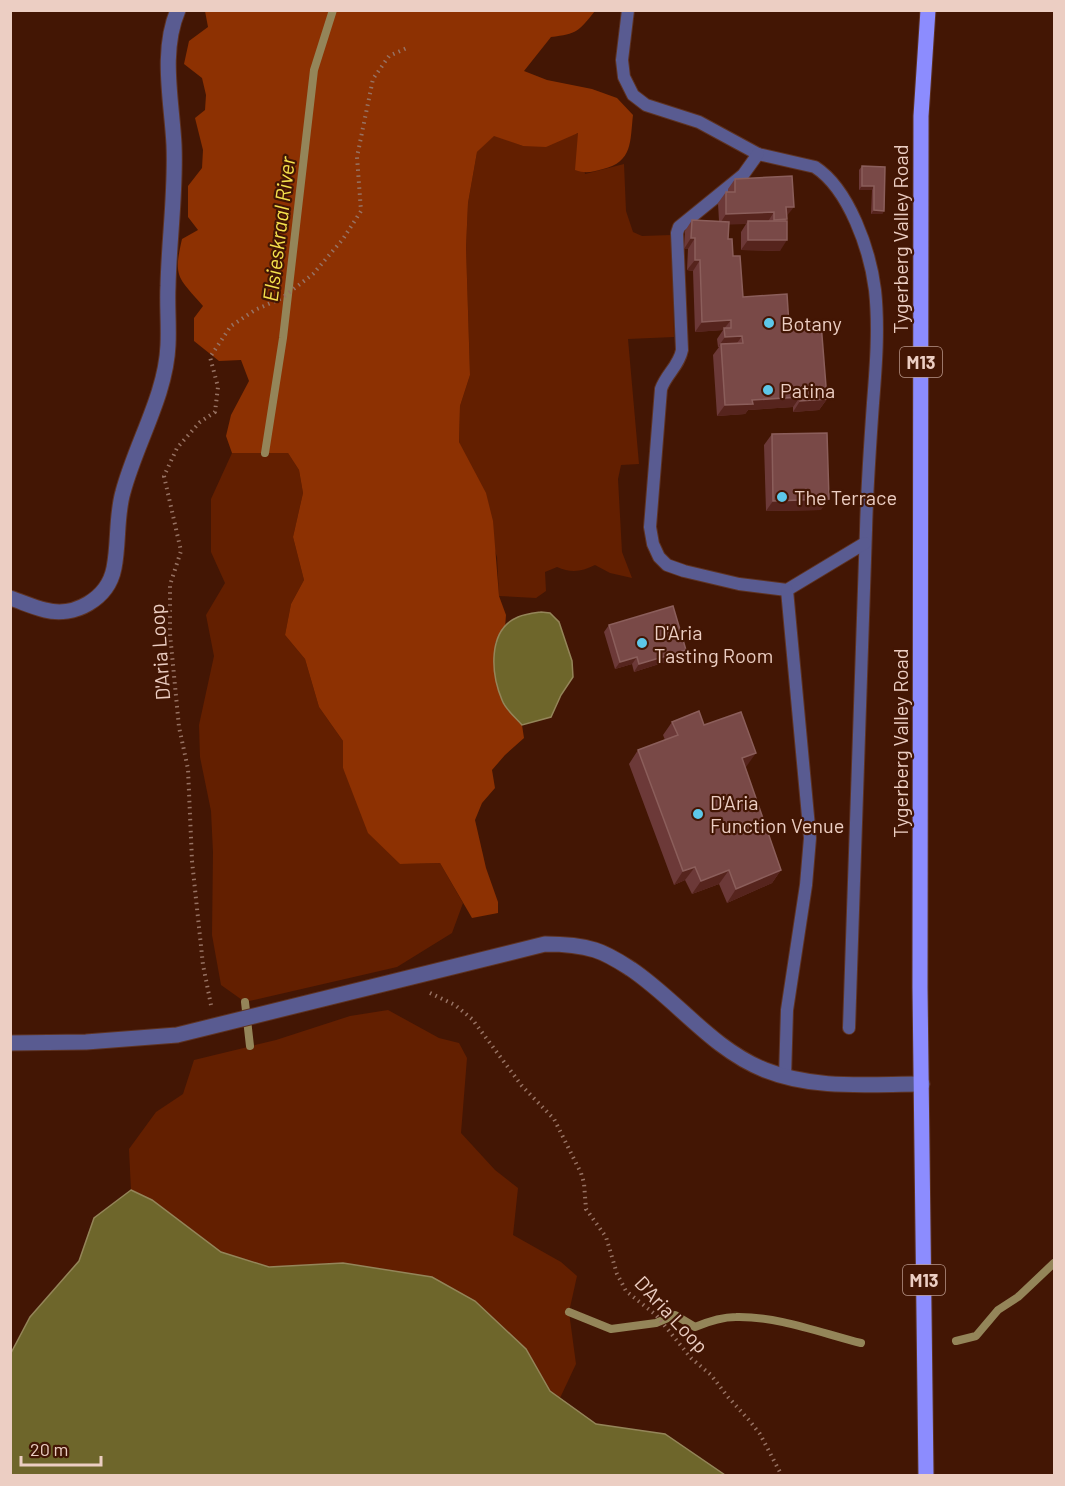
<svg xmlns="http://www.w3.org/2000/svg" width="1065" height="1486" viewBox="0 0 1065 1486" font-family="Barlow,sans-serif">
<rect width="100%" height="100%" fill="#431604"/>
<!-- green -->
<g fill="#631f00">
<path d="M579,133L585,174L624,164L626,211L633,232L642,236L672,235L674,337L628,339L639,464L621,465L618,479L622,552L632,578L610,573L595,565C581,572 571,573 557,567L545,572L546,591L536,598L499,596L497,557L459,442L460,406L470,375L466,247L468,203L477,152L494,135L523,146Z"/>
<path d="M232,453H288L299,470L303,493L293,537L304,580L291,604L285,635L305,659L319,707L343,741V768L400,864L440,863L463,903L452,933L397,967L245,1002L221,985L212,935L213,852L211,811L200,757L199,725L214,656L206,615L225,583L211,552V499Z"/>
<path d="M388,1010L439,1038L459,1043L467,1058L461,1133L495,1170L518,1188L513,1235L561,1262L577,1276L569,1312L576,1364L560,1398L550,1391L526,1349L475,1301L432,1277L343,1263L269,1267L221,1252L152,1200L131,1190L129,1149L156,1112L183,1094L194,1060L276,1040L350,1016Z"/>
</g>
<!-- forest -->
<path fill="#8d3102" d="M205,11H595C579,31 577,34 551,37L524,71L547,80L592,89L617,98L633,115C630,141 633,162 603,169C592,172 586,174 575,170L578,133L546,147L523,146L494,136L477,152L468,203L466,247L470,375L460,406L459,442L486,493L493,521L499,596L506,615L505,628L495,643L502,702L522,725L524,738L505,755L492,770L495,788L482,803L475,820L486,868L498,902V913L472,918L440,863L400,864L368,833L343,768V741L319,707L305,659L285,635L291,604L304,580L293,537L303,493L299,470L288,453H232L226,436L231,415L249,381L241,360L219,361L194,341V318L203,306C178,277 173,278 182,239L198,230L188,217V186L202,168L203,150L195,118L205,110L206,95L202,78L184,64L189,41L208,27Z"/>
<!-- water -->
<g fill="#6e662b" stroke="#948559" stroke-width="1.5">
<path d="M541,612L550,613L559,622L572,661L573,677L561,695L551,717L522,725C516,718 505,709 502,700C491,674 487,630 518,617C525,614 534,613 541,612Z"/>
<path d="M131,1190L152,1200L221,1252L269,1267L343,1263L432,1277L475,1301L526,1349L550,1391L596,1424L665,1434L725,1475H11V1353L30,1317L79,1261L94,1218Z"/>
</g>
<g fill="none" stroke-linecap="round" stroke-linejoin="round">
<!-- stream -->
<g stroke="#948559" stroke-width="8">
<path d="M265,453L283,338L314,70L333,10"/>
<path d="M245,1002L250,1046"/>
<path d="M569,1312L611,1329L656,1323L675,1315L695,1327C707,1322 722,1317 736,1317C778,1316 821,1333 861,1343"/>
<path d="M956,1341L976,1336L998,1310L1018,1297L1054,1263"/>
</g>
<defs>
<g id="service">
<path d="M628,10L622,60L624,77L633,95L646,105L699,122L758,154L815,167C849,189 870,250 875,290C879,327 876,366 873,403C870,445 867,487 866,530C859,696 854,862 849,1028"/>
<path d="M758,154L743,175L679,227L677,233L682,350C679,366 666,374 661,389L650,527L653,544L659,557L667,565L684,571L739,584L787,590L865,543"/>
<path d="M785,1077L787,1010L806,885L810,838L787,590"/>
</g>
<g id="minor">
<path d="M10,598C22,602 33,607 45,610C74,618 108,599 114,568C119,543 116,516 123,492C136,443 166,395 168,345C169,325 167,305 168,286C169,239 176,192 174,145C172,102 160,52 178,10"/>
<path d="M10,1043L86,1042L177,1035L545,944C562,944 579,945 595,950C608,954 620,962 631,969C677,1000 712,1049 765,1070C815,1090 869,1084 922,1084"/>
</g>
<path id="primary" d="M926,1476L920,988L921,116L928,10"/>
</defs>
<!-- service casing -->
<use href="#service" stroke="#5e3323" stroke-width="14"/>
<!-- minor casing -->
<use href="#minor" stroke="#5e3323" stroke-width="17"/>
<!-- primary casing -->
<use href="#primary" stroke="#5e3323" stroke-width="17"/>
<!-- path -->
<g stroke="#977263" stroke-width="4" stroke-dasharray="1.5 4.5" stroke-linecap="butt">
<path d="M430,993L455,1005L472,1019L522,1086L554,1119L581,1173L584,1183L586,1209L606,1237L617,1274L626,1291L656,1315L691,1358L711,1375L728,1397L748,1419L760,1434L782,1476"/>
<path d="M211,1005L203,965L192,861L188,769L179,727L170,634V585L181,551L164,476L177,448L200,422L215,412L218,387L210,357L231,326L255,310L282,298L313,274L343,239L361,211L357,157L373,79L389,56L409,47"/>
</g>
<!-- service -->
<use href="#service" stroke="#595b91" stroke-width="12"/>
<!-- minor -->
<use href="#minor" stroke="#595b91" stroke-width="15"/>
<!-- primary -->
<use href="#primary" stroke="#8c8cfe" stroke-width="15"/>
</g>
<!-- wall -->
<g fill="#6c3938">
<path d="M862,166L885,167L884,211L882,214H871L872,190H859V170Z"/>
<path d="M735,179L787,217L780,251L741,250V232L746,224H729L728,239L743,297L789,325L827,399L819,410L793,412V407L748,410L745,414L717,416L713,355L719,347H718L717,339L723,330L695,332L693,271L687,270L688,249H684L685,231L692,220L719,221L718,203L726,192H728V189Z"/>
<path d="M772,434L821,510L766,511L764,445Z"/>
<path d="M609,625L681,657L634,672L632,664L615,669L604,632Z"/>
<path d="M672,722L704,725L746,767H745L781,870L772,883L727,903L719,884L692,894L685,880L674,885L629,764L638,750L665,740L663,735Z"/>
</g>
<!-- shaded-wall -->
<g fill="#56241d">
<path d="M862,186H874L872,190H859Z"/>
<path d="M786,207H794L786,217Z"/>
<path d="M874,210L884,211L882,214H871Z"/>
<path d="M774,212L767,223L748,221L746,224L719,225L726,214Z"/>
<path d="M691,238H695L688,249H684Z"/>
<path d="M748,240H787L780,251L741,250Z"/>
<path d="M695,260H700L693,271L687,270Z"/>
<path d="M731,320L723,330L695,332L702,322Z"/>
<path d="M742,336L735,346L721,344L718,347L725,337Z"/>
<path d="M800,397L793,407L748,410L745,414L717,416L725,405L752,400Z"/>
<path d="M827,399L819,410L793,412L800,401Z"/>
<path d="M829,499L821,510L766,511L773,501Z"/>
<path d="M686,650L681,657L634,672L639,664Z"/>
<path d="M637,657L632,664L615,669L620,662Z"/>
<path d="M756,753L746,767L732,772L742,758Z"/>
<path d="M695,867L685,880L674,885L683,871Z"/>
<path d="M729,870L719,884L692,894L701,881Z"/>
<path d="M781,870L772,883L727,903L736,889Z"/>
</g>
<!-- building -->
<g fill="#794947" stroke="#8b5e5b" stroke-width="1.5">
<path d="M862,166L885,167L884,211L874,210V186H862Z"/>
<path d="M792,176L794,207H786L787,219L774,220V212L726,214V192H735V179Z"/>
<path d="M692,220L729,222L728,239H732L733,256H740L743,297L787,294L789,325L821,323L827,399L800,401V397L752,400L753,404L725,405L721,344L743,343L742,336L725,337L724,328H731V320L702,322L700,260H695V238H691Z"/>
<rect x="748" y="221" width="39" height="19"/>
<path d="M827,433L829,499L773,501L772,434Z"/>
<path d="M673,606L686,650L639,664L637,657L620,662L609,625Z"/>
<path d="M699,711L704,725L741,712L756,753L742,758L781,870L736,889L729,870L701,881L695,867L683,871L638,750L678,735L672,722Z"/>
</g>
<!-- markers -->
<g fill="#5dc7e8" stroke="#431604" stroke-width="2">
<circle cx="769" cy="323" r="6"/>
<circle cx="768" cy="390" r="6"/>
<circle cx="782" cy="497" r="6"/>
<circle cx="642" cy="643" r="6"/>
<circle cx="698" cy="814" r="6"/>
</g>
<g text-anchor="middle" dominant-baseline="central" stroke-width="4.5" stroke-linejoin="round" paint-order="stroke">
<!-- shield labels -->
<g fill="#431604" stroke="#b9978a" stroke-width="1.5">
<rect x="900" y="347" width="42" height="30" rx="4.5"/>
<rect x="903" y="1265" width="42" height="30" rx="4.5"/>
</g>
<g font-size="18" font-weight="bold" fill="#eccec3">
<text x="921" y="362">M13</text>
<text x="924" y="1280">M13</text>
</g>
<!-- street labels -->
<g font-size="20" fill="#eccec3" stroke="#431604">
<text transform="translate(900 239) rotate(-90)">Tygerberg Valley Road</text>
<text transform="translate(159 652) rotate(-94)">D'Aria Loop</text>
<text transform="translate(900 743) rotate(-90)">Tygerberg Valley Road</text>
<text transform="translate(672 1314) rotate(47)">D'Aria Loop</text>
</g>
<!-- poi labels -->
<g font-size="20" fill="#eccec3" stroke="#431604" text-anchor="start">
<text x="781" y="323">Botany</text>
<text x="780" y="390">Patina</text>
<text x="794" y="497">The Terrace</text>
<text x="654" y="632">D'Aria<tspan x="654" dy="23">Tasting Room</tspan></text>
<text x="710" y="802">D'Aria<tspan x="710" dy="23">Function Venue</tspan></text>
</g>
<!-- water labels -->
<g font-size="21" font-style="italic" fill="#f6e24c" stroke="#431604">
<text transform="translate(278 229) rotate(-83)">Elsieskraal River</text>
</g>
</g>
<!-- border -->
<rect width="1065" height="1486" fill="none" stroke="#eccec3" stroke-width="24"/>
<!-- scale -->
<path d="M21 1456v9h80v-9" fill="none" stroke="#eccec3" stroke-width="3"/>
<text x="30" y="1456" font-size="18" fill="#eccec3" stroke="#431604" stroke-width="4.5" paint-order="stroke">20 m</text>
</svg>
